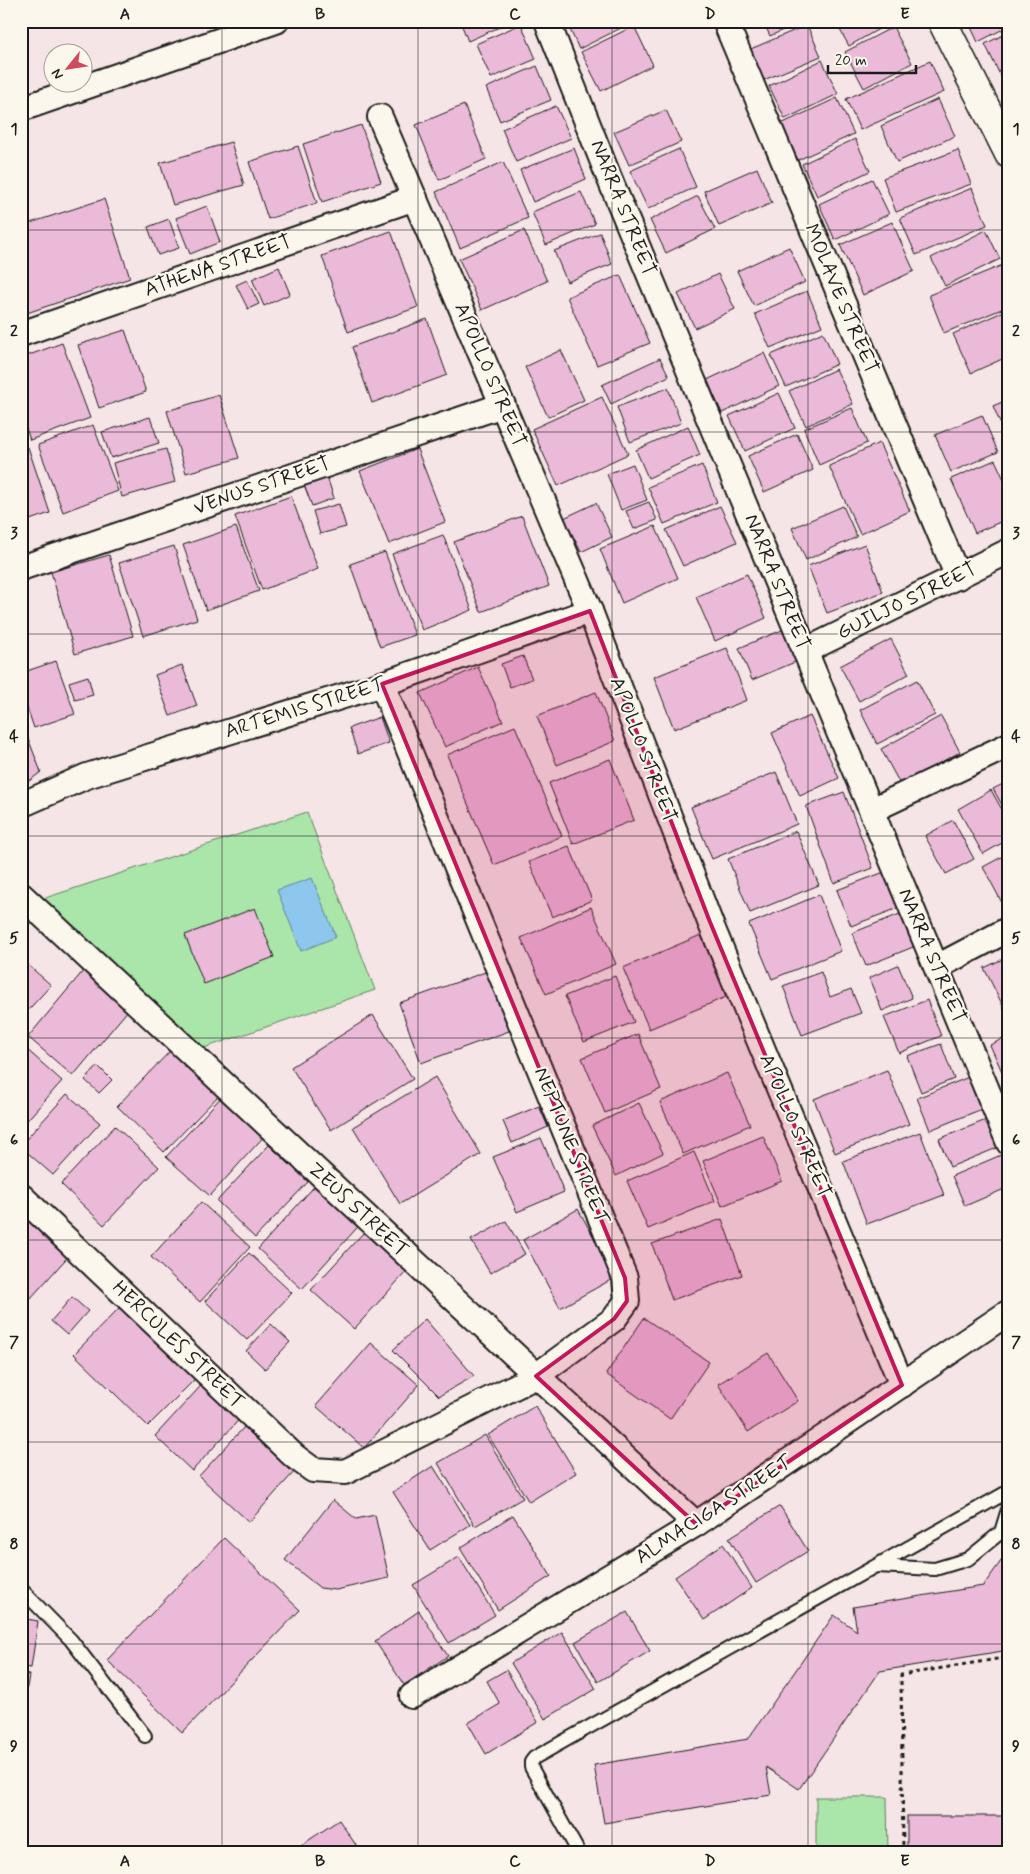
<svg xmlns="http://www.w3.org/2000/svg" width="1030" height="1874" viewBox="0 0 1030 1874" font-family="Mynerve,sans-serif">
<rect width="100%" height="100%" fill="#f6e5e6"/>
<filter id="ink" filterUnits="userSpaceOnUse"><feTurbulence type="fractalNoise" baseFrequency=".02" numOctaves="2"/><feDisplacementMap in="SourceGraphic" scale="10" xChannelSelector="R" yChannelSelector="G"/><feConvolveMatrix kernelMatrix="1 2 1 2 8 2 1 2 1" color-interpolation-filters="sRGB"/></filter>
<g filter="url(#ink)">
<!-- green -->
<g fill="#aae5aa" stroke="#638063">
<path d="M307,812L375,990L198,1050L30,903Z"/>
<path d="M816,1797H887L888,1853H816Z"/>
</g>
<!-- water -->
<path fill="#8dc7ed" stroke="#608399" d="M312,878L336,937L301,951L277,890Z"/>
<!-- building -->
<g fill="#ecbad9" stroke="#1c1c1c">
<path d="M460,21H513L468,41Z"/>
<path d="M566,21H633V22L579,49Z"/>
<path d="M747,21H803L770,36L763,21L750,28Z"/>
<path d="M835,21H893L849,46Z"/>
<path d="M968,21H1009V26L978,42Z"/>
<path d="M521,24L536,59L491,78L476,44Z"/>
<path d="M807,25L821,56L759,82L746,51Z"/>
<path d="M634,26L653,65L601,91L581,52Z"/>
<path d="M893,27L912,63L864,88L845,52Z"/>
<path d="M1009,32V76L1002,79L985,44Z"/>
<path d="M822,60L838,94L785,119L769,86Z"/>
<path d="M930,61L944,92L860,130L846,99Z"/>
<path d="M537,66L551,100L500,121L486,88Z"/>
<path d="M837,98L854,134L798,160L781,124Z"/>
<path d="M938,99L955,136L897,162L881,126Z"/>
<path d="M464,105L486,159L439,180L416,125Z"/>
<path d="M556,106L571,138L516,162L502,129Z"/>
<path d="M666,110L681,142L629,165L614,132Z"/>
<path d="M361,125L381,182L322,202L303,144Z"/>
<path d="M855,139L870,171L817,196L802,164Z"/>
<path d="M231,142L244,185L173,205L160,163Z"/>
<path d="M298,146L317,203L268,219L249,162Z"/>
<path d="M574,148L586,179L533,202L520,170Z"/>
<path d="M679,149L696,187L648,209L630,171Z"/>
<path d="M958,150L971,184L896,212L883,178Z"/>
<path d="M503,162L528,218L460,248L436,192Z"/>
<path d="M757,168L772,203L719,226L704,191Z"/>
<path d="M872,179L889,214L835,240L819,204Z"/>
<path d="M972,188L987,225L916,255L900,218Z"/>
<path d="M581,192L595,224L546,245L532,212Z"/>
<path d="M698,196L715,229L666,253L650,220Z"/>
<path d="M104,199L130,278L21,315V226Z"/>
<path d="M207,206L220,242L190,254L176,218Z"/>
<path d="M169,219L179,248L158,255L148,227Z"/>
<path d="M892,222L914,271L863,295L840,245Z"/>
<path d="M524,230L547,281L482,310L459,259Z"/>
<path d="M986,230L1000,259L945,286L931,258Z"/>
<path d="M391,231L418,307L348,332L322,256Z"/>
<path d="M600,233L612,264L567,282L554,251Z"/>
<path d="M789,247L805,282L754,306L737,271Z"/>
<path d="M1003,265L1009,279V306L944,333L929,295Z"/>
<path d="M279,267L290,294L264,306L252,279Z"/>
<path d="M718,274L735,309L695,328L678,294Z"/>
<path d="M620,275L650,343L597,365L567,297Z"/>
<path d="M247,280L259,304L248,309L236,285Z"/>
<path d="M807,291L822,326L770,348L755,314Z"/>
<path d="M1009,309V356L971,373L953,334Z"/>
<path d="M427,319L447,375L372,403L352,347Z"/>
<path d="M125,330L146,392L99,408L78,345Z"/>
<path d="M823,332L837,364L786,387L771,355Z"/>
<path d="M62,343L90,418L30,440L21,414V358Z"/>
<path d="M561,350L584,400L548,417L525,367Z"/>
<path d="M764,353L779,386L722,413L707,380Z"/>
<path d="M660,358L669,376L611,404L602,385Z"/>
<path d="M836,369L853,404L806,426L789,391Z"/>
<path d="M668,388L681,423L630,442L617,407Z"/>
<path d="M779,393L795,428L745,451L729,416Z"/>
<path d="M219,395L239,458L186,473L167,411Z"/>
<path d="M602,397L628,454L558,486L532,429Z"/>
<path d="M1009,399V444L993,406Z"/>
<path d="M852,408L867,443L819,465L804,429Z"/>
<path d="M982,415L998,452L951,472L935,435Z"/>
<path d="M150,417L159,443L111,458L102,432Z"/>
<path d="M93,425L118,491L63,512L38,445Z"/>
<path d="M688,426L700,455L648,478L636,450Z"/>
<path d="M797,434L813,470L764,492L748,456Z"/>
<path d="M879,443L910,511L860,534L829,466Z"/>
<path d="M28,447L50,513L21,523V450Z"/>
<path d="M166,449L175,482L122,497L113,463Z"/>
<path d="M417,449L445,522L389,544L360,471Z"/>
<path d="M995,460L1009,490V518L975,533L951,479Z"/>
<path d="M633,464L647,500L621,510L607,474Z"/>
<path d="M702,465L717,502L664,524L648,487Z"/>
<path d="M326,474L334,498L312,506L303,482Z"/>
<path d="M291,496L318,569L262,590L235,516Z"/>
<path d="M649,502L657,520L634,529L626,511Z"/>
<path d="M596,503L612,537L581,552L564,518Z"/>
<path d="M339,504L346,527L320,534L313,511Z"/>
<path d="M720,506L737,542L683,566L666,530Z"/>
<path d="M843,506L857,537L806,560L792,528Z"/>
<path d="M522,516L549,586L481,612L454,542Z"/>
<path d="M655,526L678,578L622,603L600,549Z"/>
<path d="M236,527L259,591L206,610L183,545Z"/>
<path d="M443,535L472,610L422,630L392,554Z"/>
<path d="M865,544L883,592L827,613L808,566Z"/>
<path d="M174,546L197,619L143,636L119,563Z"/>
<path d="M385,552L415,635L380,647L350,564Z"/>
<path d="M109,555L133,636L75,654L51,572Z"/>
<path d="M747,574L766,618L715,641L696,597Z"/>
<path d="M787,628L800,660L752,680L739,648Z"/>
<path d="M891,639L909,674L859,701L840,666Z"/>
<path d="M727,648L747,700L674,729L654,677Z"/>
<path d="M523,656L532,679L510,687L501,664Z"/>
<path d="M56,661L75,714L34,728L21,690V673Z"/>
<path d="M182,665L197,706L170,716L155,675Z"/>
<path d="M478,667L503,721L445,747L420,693Z"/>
<path d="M88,676L93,695L75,700L69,682Z"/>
<path d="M917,680L935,715L877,744L860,710Z"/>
<path d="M596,692L615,741L557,765L537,716Z"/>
<path d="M810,716L839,778L800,796L772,733Z"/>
<path d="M941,716L960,752L900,784L881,749Z"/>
<path d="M380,717L389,743L358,754L349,728Z"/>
<path d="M21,720L41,772L21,787Z"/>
<path d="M515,726L562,836L494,865L447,755Z"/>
<path d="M610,759L634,820L573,844L549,783Z"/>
<path d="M776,772L797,824L712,859L691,807Z"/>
<path d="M1009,781V817L993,789Z"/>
<path d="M991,790L1009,822V839L983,854L958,809Z"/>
<path d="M844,792L873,868L834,883L806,806Z"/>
<path d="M953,820L974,859L946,874L925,836Z"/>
<path d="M796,831L819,885L750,913L728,859Z"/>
<path d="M569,846L592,900L552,917L529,862Z"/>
<path d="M1009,853V913L1008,914L983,867Z"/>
<path d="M887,871L901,907L851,926L837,890Z"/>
<path d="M819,895L841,951L772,979L749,924Z"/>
<path d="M591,907L616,964L546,994L521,938Z"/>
<path d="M255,908L274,957L204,984L185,935Z"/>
<path d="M905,912L918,945L866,966L852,933Z"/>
<path d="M701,935L726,997L649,1029L623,968Z"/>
<path d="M1009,956V1018L984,968Z"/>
<path d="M21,959L51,985L21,1018Z"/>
<path d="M898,965L912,998L882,1011L869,978Z"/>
<path d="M84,970L129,1009L73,1076L28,1037Z"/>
<path d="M488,971L509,1031L421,1063L399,1003Z"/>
<path d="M821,972L830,997L851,989L861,1013L802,1035L783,986Z"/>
<path d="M615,976L634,1022L584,1042L565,996Z"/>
<path d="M927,1000L941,1036L899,1053L884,1017Z"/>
<path d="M373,1015L413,1079L331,1130L291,1067Z"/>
<path d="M638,1034L661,1089L605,1113L582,1058Z"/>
<path d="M1009,1036V1087L990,1045Z"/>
<path d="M941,1044L954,1079L921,1092L907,1056Z"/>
<path d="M23,1046L62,1081L21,1127V1048Z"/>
<path d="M174,1047L221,1093L164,1152L117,1106Z"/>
<path d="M98,1066L112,1080L99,1093L85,1080Z"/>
<path d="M887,1070L909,1124L835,1153L814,1099Z"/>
<path d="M727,1073L750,1125L683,1154L660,1102Z"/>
<path d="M974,1075L987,1107L930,1130L917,1098Z"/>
<path d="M435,1077L481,1154L400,1204L353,1127Z"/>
<path d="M67,1094L100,1123L53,1175L21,1147V1145Z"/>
<path d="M224,1094L267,1133L210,1196L166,1157Z"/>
<path d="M639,1103L663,1153L616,1176L592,1126Z"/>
<path d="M539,1106L548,1127L512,1143L503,1121Z"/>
<path d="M986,1120L997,1148L950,1167L939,1139Z"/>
<path d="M115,1126L159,1167L104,1225L61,1184Z"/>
<path d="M920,1132L944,1195L867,1224L843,1161Z"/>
<path d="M763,1136L782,1181L722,1206L703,1161Z"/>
<path d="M541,1138L564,1192L517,1212L493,1157Z"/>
<path d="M269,1145L308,1182L255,1238L217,1201Z"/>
<path d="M694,1152L715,1201L648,1229L627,1181Z"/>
<path d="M1001,1155L1009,1174V1187L965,1206L952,1176Z"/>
<path d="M320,1180L364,1220L302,1289L258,1249Z"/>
<path d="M201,1202L250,1247L200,1302L151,1257Z"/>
<path d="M21,1205L73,1251L30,1299L21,1291Z"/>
<path d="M578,1209L616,1277L560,1308L523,1240Z"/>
<path d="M722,1219L742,1275L672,1300L652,1244Z"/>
<path d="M506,1221L525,1254L490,1273L471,1240Z"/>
<path d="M364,1232L407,1271L354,1329L311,1290Z"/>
<path d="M249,1253L292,1293L247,1340L205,1301Z"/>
<path d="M72,1297L88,1311L67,1335L51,1321Z"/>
<path d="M123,1304L197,1377L148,1426L74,1354Z"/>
<path d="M644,1318L709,1362L670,1419L606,1374Z"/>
<path d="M425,1319L474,1376L439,1396L393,1350Z"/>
<path d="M271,1324L290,1342L265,1369L246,1351Z"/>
<path d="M371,1343L419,1385L364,1448L316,1406Z"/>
<path d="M768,1353L798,1401L748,1432L718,1384Z"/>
<path d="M208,1378L246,1412L192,1471L155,1436Z"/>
<path d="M535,1406L576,1473L529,1502L488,1435Z"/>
<path d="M245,1426L295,1471L249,1522L199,1476Z"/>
<path d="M485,1435L523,1498L475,1526L438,1463Z"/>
<path d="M433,1466L470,1525L430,1550L393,1492Z"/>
<path d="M333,1500L356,1519L375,1515L389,1578L336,1590L320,1588L285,1560Z"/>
<path d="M780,1506L808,1551L756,1583L729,1538Z"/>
<path d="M513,1515L551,1576L498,1610L460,1548Z"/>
<path d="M224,1538L300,1610L182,1733L107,1660Z"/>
<path d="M723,1544L752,1588L704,1620L675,1577Z"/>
<path d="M1009,1550V1650L880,1671L799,1789L766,1767L771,1795L604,1823L594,1765L748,1739L834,1615L857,1631L853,1607L983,1586Z"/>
<path d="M459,1557L495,1615L449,1643L413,1585Z"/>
<path d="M419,1611L448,1656L404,1685L375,1641Z"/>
<path d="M627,1612L650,1651L598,1682L575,1642Z"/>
<path d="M21,1618L38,1621L31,1668L21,1667Z"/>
<path d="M562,1632L596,1689L545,1719L511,1663Z"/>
<path d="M506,1670L538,1722L486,1754L468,1723L500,1704L487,1681Z"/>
<path d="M21,1673L29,1675L24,1706H21Z"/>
<rect x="907" y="1816" width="102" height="37"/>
<path d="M339,1820L360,1851L357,1853H305L300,1846Z"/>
</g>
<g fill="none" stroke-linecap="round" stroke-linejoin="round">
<defs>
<g id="service">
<path d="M877,1566L935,1569L968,1559L1001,1532L1009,1506"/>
<path d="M21,1589L71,1640L145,1736"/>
<path d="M579,1853L531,1767V1762L534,1758L1009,1491"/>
</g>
<g id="minor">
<path d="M547,21L608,175L1009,1143"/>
<path d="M725,21L958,577"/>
<path d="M21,109L276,21"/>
<path d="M380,117L590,611L710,922L902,1385"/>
<path d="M21,334L415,198"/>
<path d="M21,568L503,405"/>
<path d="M805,651L1009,551"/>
<path d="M21,805L87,776L382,684L590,611"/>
<path d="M872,810L1009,745"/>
<path d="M21,895L696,1524"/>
<path d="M937,967L1009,929"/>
<path d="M21,1196L294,1456L313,1470L345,1472L536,1376L614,1319L627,1301L625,1278L382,684"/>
<path d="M412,1696L696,1524L1009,1312"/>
</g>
<path id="tertiary" d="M942,21L1009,154"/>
</defs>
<!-- service casing -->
<use href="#service" stroke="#1c1c1c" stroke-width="16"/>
<!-- minor casing -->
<use href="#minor" stroke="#1c1c1c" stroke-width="28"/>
<!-- tertiary casing -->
<use href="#tertiary" stroke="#1c1c1c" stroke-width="31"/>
<!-- path -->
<path stroke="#1c1c1c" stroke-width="3" stroke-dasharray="4 4" stroke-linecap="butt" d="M903,1853L901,1675L1009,1657"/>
<!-- service -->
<use href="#service" stroke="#fbf7ec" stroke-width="12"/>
<!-- minor -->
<use href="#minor" stroke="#fbf7ec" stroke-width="24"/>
<!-- tertiary -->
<use href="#tertiary" stroke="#fbf7ec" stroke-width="28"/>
</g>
</g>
<!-- marked area -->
<path fill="#c2185b" fill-opacity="0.2" stroke="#c2185b" stroke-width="4" stroke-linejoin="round" d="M590,611L710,922L902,1385L696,1524L536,1376L614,1319L627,1301L625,1278L382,684Z"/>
<!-- grid -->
<path fill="none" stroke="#1c1c1c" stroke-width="1" stroke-opacity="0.55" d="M222,21V1853M418,21V1853M612,21V1853M808,21V1853M21,230H1009M21,432H1009M21,634H1009M21,836H1009M21,1038H1009M21,1240H1009M21,1442H1009M21,1644H1009"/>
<g text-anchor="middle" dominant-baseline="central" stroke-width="4.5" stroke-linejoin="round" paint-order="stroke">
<!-- street labels -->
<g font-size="20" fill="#1c1c1c" stroke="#fbf7ec">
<text transform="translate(623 208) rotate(68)">NARRA STREET</text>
<text transform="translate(218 266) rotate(-19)">ATHENA STREET</text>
<text transform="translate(841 299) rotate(67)">MOLAVE STREET</text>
<text transform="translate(490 375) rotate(67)">APOLLO STREET</text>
<text transform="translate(262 486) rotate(-19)">VENUS STREET</text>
<text transform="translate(777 582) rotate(68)">NARRA STREET</text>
<text transform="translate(907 601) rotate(-26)">GUILJO STREET</text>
<text transform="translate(305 708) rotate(-17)">ARTEMIS STREET</text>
<text transform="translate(643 750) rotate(69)">APOLLO STREET</text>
<text transform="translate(932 956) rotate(67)">NARRA STREET</text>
<text transform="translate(795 1126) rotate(67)">APOLLO STREET</text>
<text transform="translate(571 1146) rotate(68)">NEPTUNE STREET</text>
<text transform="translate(358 1210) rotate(43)">ZEUS STREET</text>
<text transform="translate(178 1345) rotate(44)">HERCULES STREET</text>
<text transform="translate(714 1510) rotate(-33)">ALMACIGA STREET</text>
</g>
</g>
<!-- margin -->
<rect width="1030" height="1874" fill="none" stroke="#fbf7ec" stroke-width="55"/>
<!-- north arrow -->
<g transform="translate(68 68) rotate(240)"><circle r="24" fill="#fbf7ec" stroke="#a29f99"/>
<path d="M0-4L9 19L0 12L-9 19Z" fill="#d1495b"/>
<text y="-8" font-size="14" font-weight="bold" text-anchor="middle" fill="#1c1c1c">N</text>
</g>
<!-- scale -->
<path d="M828 65v8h88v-8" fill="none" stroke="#1c1c1c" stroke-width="2.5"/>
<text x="835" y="65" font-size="15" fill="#1c1c1c" stroke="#fbf7ec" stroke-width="4" paint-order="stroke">20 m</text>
<rect x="28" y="28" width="974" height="1818" fill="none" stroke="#1c1c1c" stroke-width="2"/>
<g font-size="16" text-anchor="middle" font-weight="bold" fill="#1c1c1c">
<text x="125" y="19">A</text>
<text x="320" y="19">B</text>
<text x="515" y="19">C</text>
<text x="710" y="19">D</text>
<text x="905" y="19">E</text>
<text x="14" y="134">1</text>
<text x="1016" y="134">1</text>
<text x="14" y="336">2</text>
<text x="1016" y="336">2</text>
<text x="14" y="538">3</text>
<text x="1016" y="538">3</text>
<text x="14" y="741">4</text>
<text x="1016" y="741">4</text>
<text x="14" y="943">5</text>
<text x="1016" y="943">5</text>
<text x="14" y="1145">6</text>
<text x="1016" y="1145">6</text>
<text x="14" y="1347">7</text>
<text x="1016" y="1347">7</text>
<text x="14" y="1549">8</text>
<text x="1016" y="1549">8</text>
<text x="14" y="1751">9</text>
<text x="1016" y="1751">9</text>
<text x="125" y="1866">A</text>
<text x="320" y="1866">B</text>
<text x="515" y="1866">C</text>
<text x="710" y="1866">D</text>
<text x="905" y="1866">E</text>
</g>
</svg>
